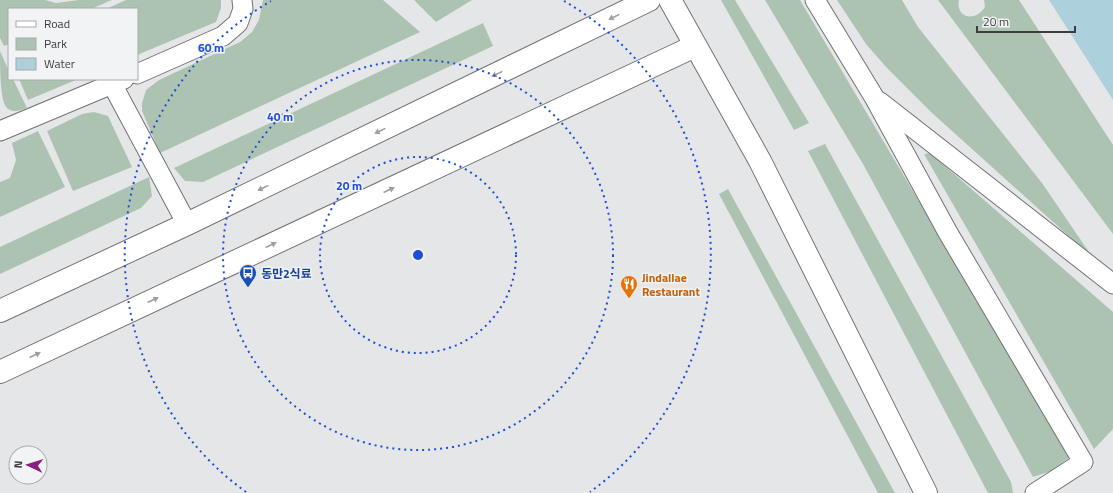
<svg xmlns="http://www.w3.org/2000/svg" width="1113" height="493" viewBox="0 0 1113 493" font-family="'Titillium Web','Noto Sans KR',sans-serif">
<rect width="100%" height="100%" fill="#e5e6e8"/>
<!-- green -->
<g fill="#adc3b1">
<path d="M0,0H45L56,3L79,0H112L91,9H9V44L4,46L0,38Z"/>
<path d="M126,0H221V8L216,22L137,55V9H106Z"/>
<path d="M263,0H383L420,32L160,153L142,111V103L146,90L159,80L240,42L252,32L259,20Z"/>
<path d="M414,0H472L436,22Z"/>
<path d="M721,0H735L809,123L794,130Z"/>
<path d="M765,0H800L1070,457L1051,471L1033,477L863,164Z"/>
<path d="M837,0H902L918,27L1042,183L1093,258L931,112L887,68L866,44Z"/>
<path d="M938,0H959C955,16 974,24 985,7L984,0H1019L1113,145V234Z"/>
<path d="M483,23L493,46L203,182L185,181L174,168Z"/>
<path d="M0,51L9,71V79H13L27,108C20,111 11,113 6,107C0,98 0,65 0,51Z"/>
<path d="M19,79H78L28,100Z"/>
<path d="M94,112L108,116L132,167L73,191L47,131L82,114Z"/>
<path d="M38,131L65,187L0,217V182L10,178L16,160L12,143Z"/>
<path d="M825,144L1011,482L1013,493H988L808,151Z"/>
<path d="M930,153L1113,312V429L1094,449L924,154Z"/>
<path d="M149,177L152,196L141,208L0,274V247Z"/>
<path d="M728,189L895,493H878L719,194Z"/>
</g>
<!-- water -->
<path fill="#add0dd" d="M1049,0H1113V100Z"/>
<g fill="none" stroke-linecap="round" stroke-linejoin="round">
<defs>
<g id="service">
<path d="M815,0L874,97L947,231L1083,462L1035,493"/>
<path d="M137,74L223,36L238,23L243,9L242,0"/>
<path d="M112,84L187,224"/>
<path d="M880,102L1113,284"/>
<path d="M0,131L124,79"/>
</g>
<g id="primary">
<path d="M670,0L760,161L926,493"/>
<path d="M0,311L187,224L649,0"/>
<path d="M0,372L695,46"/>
</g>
</defs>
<!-- service casing -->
<use href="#service" stroke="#727375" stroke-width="21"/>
<!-- primary casing -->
<use href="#primary" stroke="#727375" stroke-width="24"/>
<!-- service -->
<use href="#service" stroke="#fff" stroke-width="19"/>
<!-- primary -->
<use href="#primary" stroke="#fff" stroke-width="22"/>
</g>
<!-- one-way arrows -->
<defs><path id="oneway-solid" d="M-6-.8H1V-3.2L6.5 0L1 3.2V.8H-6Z"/></defs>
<g fill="#9e9e9e">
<use href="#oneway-solid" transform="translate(614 17) rotate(154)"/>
<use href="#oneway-solid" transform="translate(497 74) rotate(154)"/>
<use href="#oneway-solid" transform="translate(380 131) rotate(154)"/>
<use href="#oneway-solid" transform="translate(263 188) rotate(154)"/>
<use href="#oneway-solid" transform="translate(389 190) rotate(-25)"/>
<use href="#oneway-solid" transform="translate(271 245) rotate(-25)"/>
<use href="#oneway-solid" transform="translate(153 300) rotate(-25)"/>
<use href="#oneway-solid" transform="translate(35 355) rotate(-25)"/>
</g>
<!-- distance rings -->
<g fill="none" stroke="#1d4ed8" stroke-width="2" stroke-dasharray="2 4">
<circle cx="418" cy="255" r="98"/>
<circle cx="418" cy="255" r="195"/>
<path d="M246 492A293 293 0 0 1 271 1M564 1A293 293 0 0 1 590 492"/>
</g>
<!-- icons -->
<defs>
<symbol id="bus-pin" viewBox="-11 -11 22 30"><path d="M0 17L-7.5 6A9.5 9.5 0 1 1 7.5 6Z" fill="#1a4fb4" stroke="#f2f3f5"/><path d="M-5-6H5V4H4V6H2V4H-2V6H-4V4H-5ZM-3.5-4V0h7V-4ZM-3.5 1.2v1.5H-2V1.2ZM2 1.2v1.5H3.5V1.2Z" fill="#fff"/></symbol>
<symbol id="restaurant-pin" viewBox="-11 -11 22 30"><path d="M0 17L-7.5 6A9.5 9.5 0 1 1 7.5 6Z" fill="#e8710a" stroke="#f2f3f5"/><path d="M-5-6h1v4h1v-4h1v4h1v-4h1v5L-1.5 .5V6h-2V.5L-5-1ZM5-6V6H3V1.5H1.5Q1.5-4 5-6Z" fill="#fff"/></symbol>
</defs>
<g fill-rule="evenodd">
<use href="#bus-pin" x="238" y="263" width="20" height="27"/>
<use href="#restaurant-pin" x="619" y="274" width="20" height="27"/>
</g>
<g text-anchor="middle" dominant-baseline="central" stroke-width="3" stroke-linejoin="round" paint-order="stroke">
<!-- transit labels -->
<g font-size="12" font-weight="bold" fill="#164399" stroke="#f2f3f5" text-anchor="start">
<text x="261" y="273">동만2식료</text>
</g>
<!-- food labels -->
<g font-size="12" font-weight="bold" fill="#c56008" stroke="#f2f3f5" text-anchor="start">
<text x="642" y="277">Jindallae<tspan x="642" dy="14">Restaurant</tspan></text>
</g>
</g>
<circle cx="418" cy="255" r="6" fill="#1d4ed8" stroke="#f2f3f5" stroke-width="2"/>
<g font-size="12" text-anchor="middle" font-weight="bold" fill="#1d4ed8" stroke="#f2f3f5" stroke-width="3" stroke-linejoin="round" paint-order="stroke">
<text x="211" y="52">60 m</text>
<text x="280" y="121">40 m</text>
<text x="349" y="190">20 m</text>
</g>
<!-- legend -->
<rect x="8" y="8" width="130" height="72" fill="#f2f3f5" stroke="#a9aaab"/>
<rect x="16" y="21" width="20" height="6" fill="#ffffff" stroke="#a9aaab"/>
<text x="44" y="28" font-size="12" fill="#3c3d3d">Road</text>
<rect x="16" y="38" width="20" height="12" fill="#adc3b1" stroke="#a9aaab"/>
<text x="44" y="48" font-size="12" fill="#3c3d3d">Park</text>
<rect x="16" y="58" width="20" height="12" fill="#add0dd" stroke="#a9aaab"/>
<text x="44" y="68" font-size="12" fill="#3c3d3d">Water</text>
<!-- north arrow -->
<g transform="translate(28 465) rotate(274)"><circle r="19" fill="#f2f3f5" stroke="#a9aaab"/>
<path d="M0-3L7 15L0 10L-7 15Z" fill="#881f85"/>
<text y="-6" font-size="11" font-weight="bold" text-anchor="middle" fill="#3c3d3d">N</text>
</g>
<!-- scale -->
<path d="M977 26v6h98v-6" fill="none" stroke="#3c3d3d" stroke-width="2"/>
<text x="983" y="26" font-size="12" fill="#3c3d3d" stroke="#f2f3f5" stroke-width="3" paint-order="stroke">20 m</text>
</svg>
